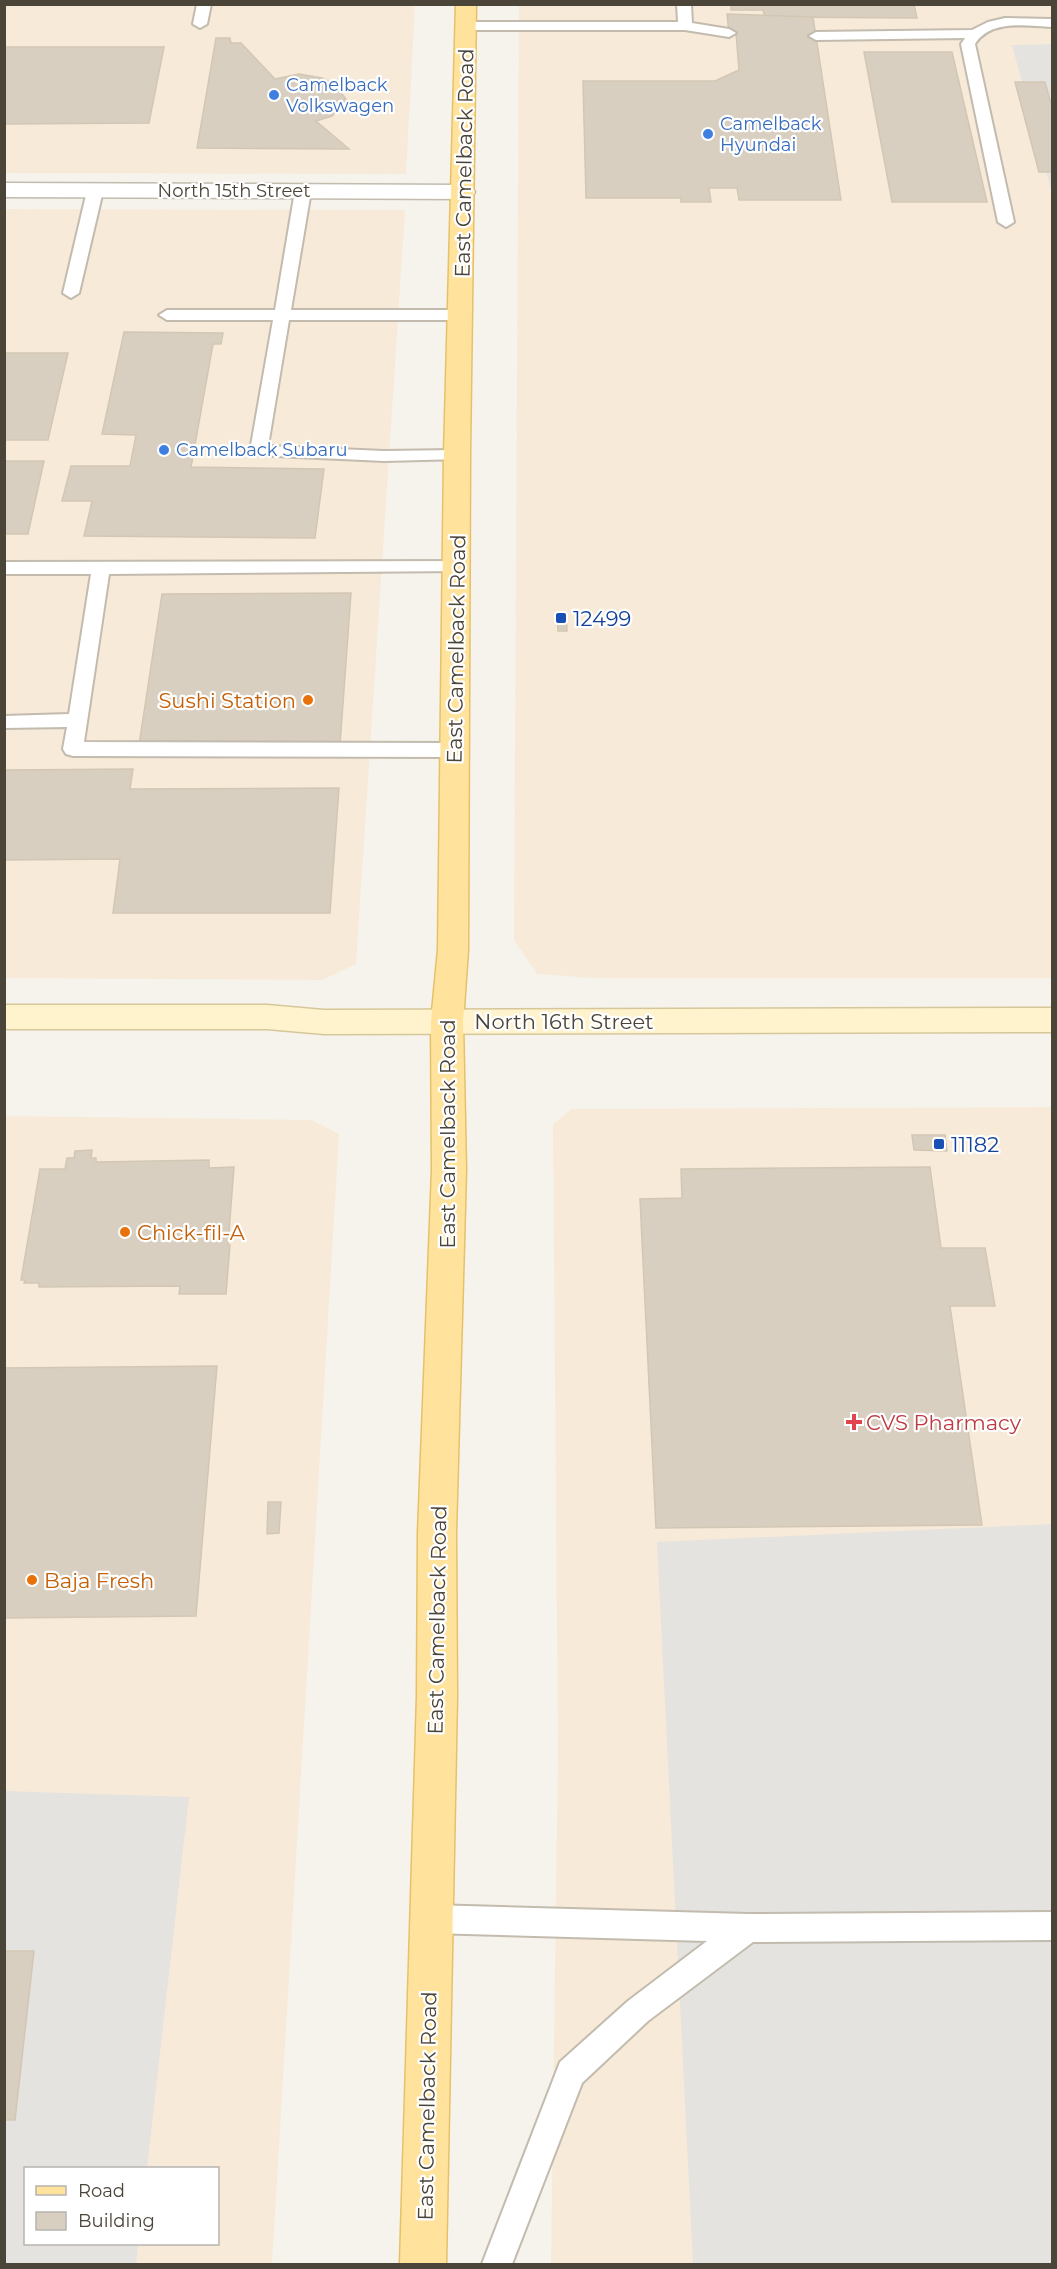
<svg xmlns="http://www.w3.org/2000/svg" width="1057" height="2269" viewBox="0 0 1057 2269" font-family="Montserrat,sans-serif">
<rect width="100%" height="100%" fill="#f6f3ec"/>
<!-- commercial -->
<g fill="#f7ead8" fill-rule="evenodd">
<path d="M5,5H415L406,174L5,173Z"/>
<path d="M519,5H1052V978H594L537,974L514,940Z"/>
<path d="M5,209L405,210L356,964L322,980L5,978Z"/>
<path d="M1052,1107V2264H551L558,1753L553,1124L572,1109Z"/>
<path d="M5,1116L312,1120L339,1134L272,2264H5ZM26,2168H218V2244H26Z"/>
</g>
<!-- parking -->
<g fill="#e5e3e0">
<path d="M1052,44V193L1012,45Z"/>
<path d="M1052,1524V2264H693L657,1542Z"/>
<path d="M5,1791L189,1797L147,2168H26V2244H138L136,2264H5Z"/>
</g>
<!-- building -->
<g fill="#d8cfc1" stroke="#d3c7b4" stroke-width="1.5">
<path d="M731,4H914L917,18L765,17L763,10H731Z"/>
<path d="M727,14L813,17L841,200H739L737,188H709L711,202H681V198H586L583,81H715L739,70L736,33H729Z"/>
<path d="M216,38H230L231,43H241L275,79L299,74L322,78L334,84L346,99L332,116L316,121L349,149L197,148Z"/>
<path d="M4,47H164L149,123L4,124Z"/>
<path d="M864,52H952L987,202H892Z"/>
<path d="M1015,82H1045L1052,107V172H1039Z"/>
<path d="M124,332L223,333L221,344H213L191,467L324,469L315,538L84,536L92,501H62L71,466H130L136,435L102,434Z"/>
<path d="M4,353H68L48,440H4Z"/>
<path d="M4,461H44L28,534H4Z"/>
<path d="M351,593L340,745H139L162,594Z"/>
<path d="M557,614H566L567,631H558Z"/>
<path d="M133,769L130,789L339,788L330,913H113L120,859L4,860V770Z"/>
<path d="M912,1135H945L947,1151L914,1150Z"/>
<path d="M92,1150L91,1158H96V1162L209,1160V1168L234,1167L228,1245H230L226,1294H179L180,1286L39,1287V1283H24L25,1280H21L40,1169H65L67,1158H74L75,1151Z"/>
<path d="M930,1167L941,1248H985L995,1306H950L982,1525L656,1528L640,1199L682,1198L681,1169Z"/>
<path d="M217,1366L196,1616L4,1618V1368Z"/>
<path d="M268,1502H281L279,1533L267,1534Z"/>
<path d="M4,1951H34L15,2120H4Z"/>
</g>
<g fill="none" stroke-linecap="round" stroke-linejoin="round">
<defs>
<g id="service">
<path d="M197,4H211L207,24L200,28L193,24Z"/>
<path d="M677,4H691L692,23L729,29L736,33L729,37L685,30H466L459,26L466,22H678Z"/>
<path d="M1005,18L1052,19V27C1027,26 991,19 975,44L1014,222L1006,227L998,222L961,44L965,38L816,40L809,36L816,32L972,30L988,22Z"/>
<path d="M95,186L103,191L79,293L71,298L63,293L87,191Z"/>
<path d="M303,186L311,191L291,310H461L469,315L461,320H289L268,446L384,451L457,450L463,451L466,455L463,459L384,461L253,455L250,451L273,320H167L159,315L167,310H275L295,191Z"/>
<path d="M457,561L463,563L466,567L463,571L109,574L84,742L455,743L462,745L465,750L462,755L455,757L73,756L66,754L63,749L67,727L4,728V716L69,714L91,574H4V562Z"/>
<path d="M431,1905L748,1914L1052,1912V1940L753,1942L648,2021L582,2083L512,2264H482L560,2062L628,2001L707,1941L431,1933L421,1929L417,1919L421,1909Z"/>
</g>
<path id="minor" d="M4,183L464,185L472,187L475,192L472,197L464,199L4,197Z"/>
<path id="secondary" d="M4,1005H267L324,1010L1052,1008V1032L324,1034L267,1029H4Z"/>
<path id="primary" d="M456,4H476L470,455L468,950L463,1022L466,1170L456,1533L457,1696L446,2264H400L417,1696L418,1533L432,1170L431,1022L438,950L444,455Z"/>
</defs>
<!-- service casing -->
<use href="#service" stroke="#c2bbae" stroke-width="4"/>
<!-- minor casing -->
<use href="#minor" stroke="#c2bbae" stroke-width="3"/>
<!-- secondary casing -->
<use href="#secondary" stroke="#d6c79b" stroke-width="3"/>
<!-- primary casing -->
<use href="#primary" stroke="#e6c16a" stroke-width="3"/>
<!-- service -->
<use href="#service" fill="#fff" fill-rule="evenodd"/>
<!-- minor -->
<use href="#minor" fill="#fff" fill-rule="evenodd"/>
<!-- secondary -->
<use href="#secondary" fill="#fff3cd" fill-rule="evenodd"/>
<!-- primary -->
<use href="#primary" fill="#ffe39c" fill-rule="evenodd"/>
</g>
<!-- markers -->
<g fill="#3f7fe0" stroke="#fff" stroke-width="2">
<circle cx="274" cy="95" r="6"/>
<circle cx="708" cy="134" r="6"/>
<circle cx="164" cy="450" r="6"/>
</g>
<g fill="#1a4fb4" stroke="#fff" stroke-width="2">
<rect x="555" y="612" width="12" height="12" rx="3"/>
<rect x="933" y="1138" width="12" height="12" rx="3"/>
</g>
<g fill="#e8710a" stroke="#fff" stroke-width="2">
<circle cx="308" cy="700" r="6"/>
<circle cx="125" cy="1232" r="6"/>
<circle cx="32" cy="1580" r="6"/>
</g>
<path fill="#e0444e" stroke="#fff" stroke-width="2" d="M851 1413h6v6h6v6h-6v6h-6v-6h-6v-6h6z"/>
<g text-anchor="middle" dominant-baseline="central" stroke-width="4.5" stroke-linejoin="round" paint-order="stroke">
<!-- far-shop labels -->
<g font-size="18" fill="#366cbe" stroke="#fff" text-anchor="start">
<text x="286" y="85">Camelback<tspan x="286" dy="21">Volkswagen</tspan></text>
<text x="720" y="124">Camelback<tspan x="720" dy="21">Hyundai</tspan></text>
<text x="176" y="450">Camelback Subaru</text>
</g>
<!-- far-street labels -->
<g font-size="18" fill="#4b4439" stroke="#fff">
<text x="234" y="191">North 15th Street</text>
</g>
<!-- street labels -->
<g font-size="21" fill="#4b4439" stroke="#fff">
<text transform="translate(464 163) rotate(-89)">East Camelback Road</text>
<text transform="translate(456 649) rotate(-89)">East Camelback Road</text>
<text x="564" y="1021">North 16th Street</text>
<text transform="translate(447 1134) rotate(-90)">East Camelback Road</text>
<text transform="translate(437 1620) rotate(-89)">East Camelback Road</text>
<text transform="translate(427 2106) rotate(-89)">East Camelback Road</text>
</g>
<!-- transit labels -->
<g font-size="21" fill="#164399" stroke="#fff" text-anchor="start">
<text x="573" y="618">12499</text>
<text x="951" y="1144">11182</text>
</g>
<!-- food labels -->
<g font-size="21" fill="#c56008" stroke="#fff" text-anchor="start">
<text x="296" y="700" text-anchor="end">Sushi Station</text>
<text x="137" y="1232">Chick-fil-A</text>
<text x="44" y="1580">Baja Fresh</text>
</g>
<!-- health labels -->
<g font-size="21" fill="#be3a42" stroke="#fff" text-anchor="start">
<text x="866" y="1422">CVS Pharmacy</text>
</g>
</g>
<!-- border -->
<rect width="1057" height="2269" fill="none" stroke="#4b4439" stroke-width="12"/>
<!-- legend -->
<rect x="24" y="2167" width="195" height="78" fill="#ffffff" stroke="#b7b4b0" stroke-width="1.5"/>
<rect x="36" y="2186" width="30" height="9" fill="#ffe39c" stroke="#b7b4b0" stroke-width="1.5"/>
<text x="78" y="2197" font-size="18" fill="#4b4439">Road</text>
<rect x="36" y="2212" width="30" height="18" fill="#d8cfc1" stroke="#b7b4b0" stroke-width="1.5"/>
<text x="78" y="2227" font-size="18" fill="#4b4439">Building</text>
</svg>
